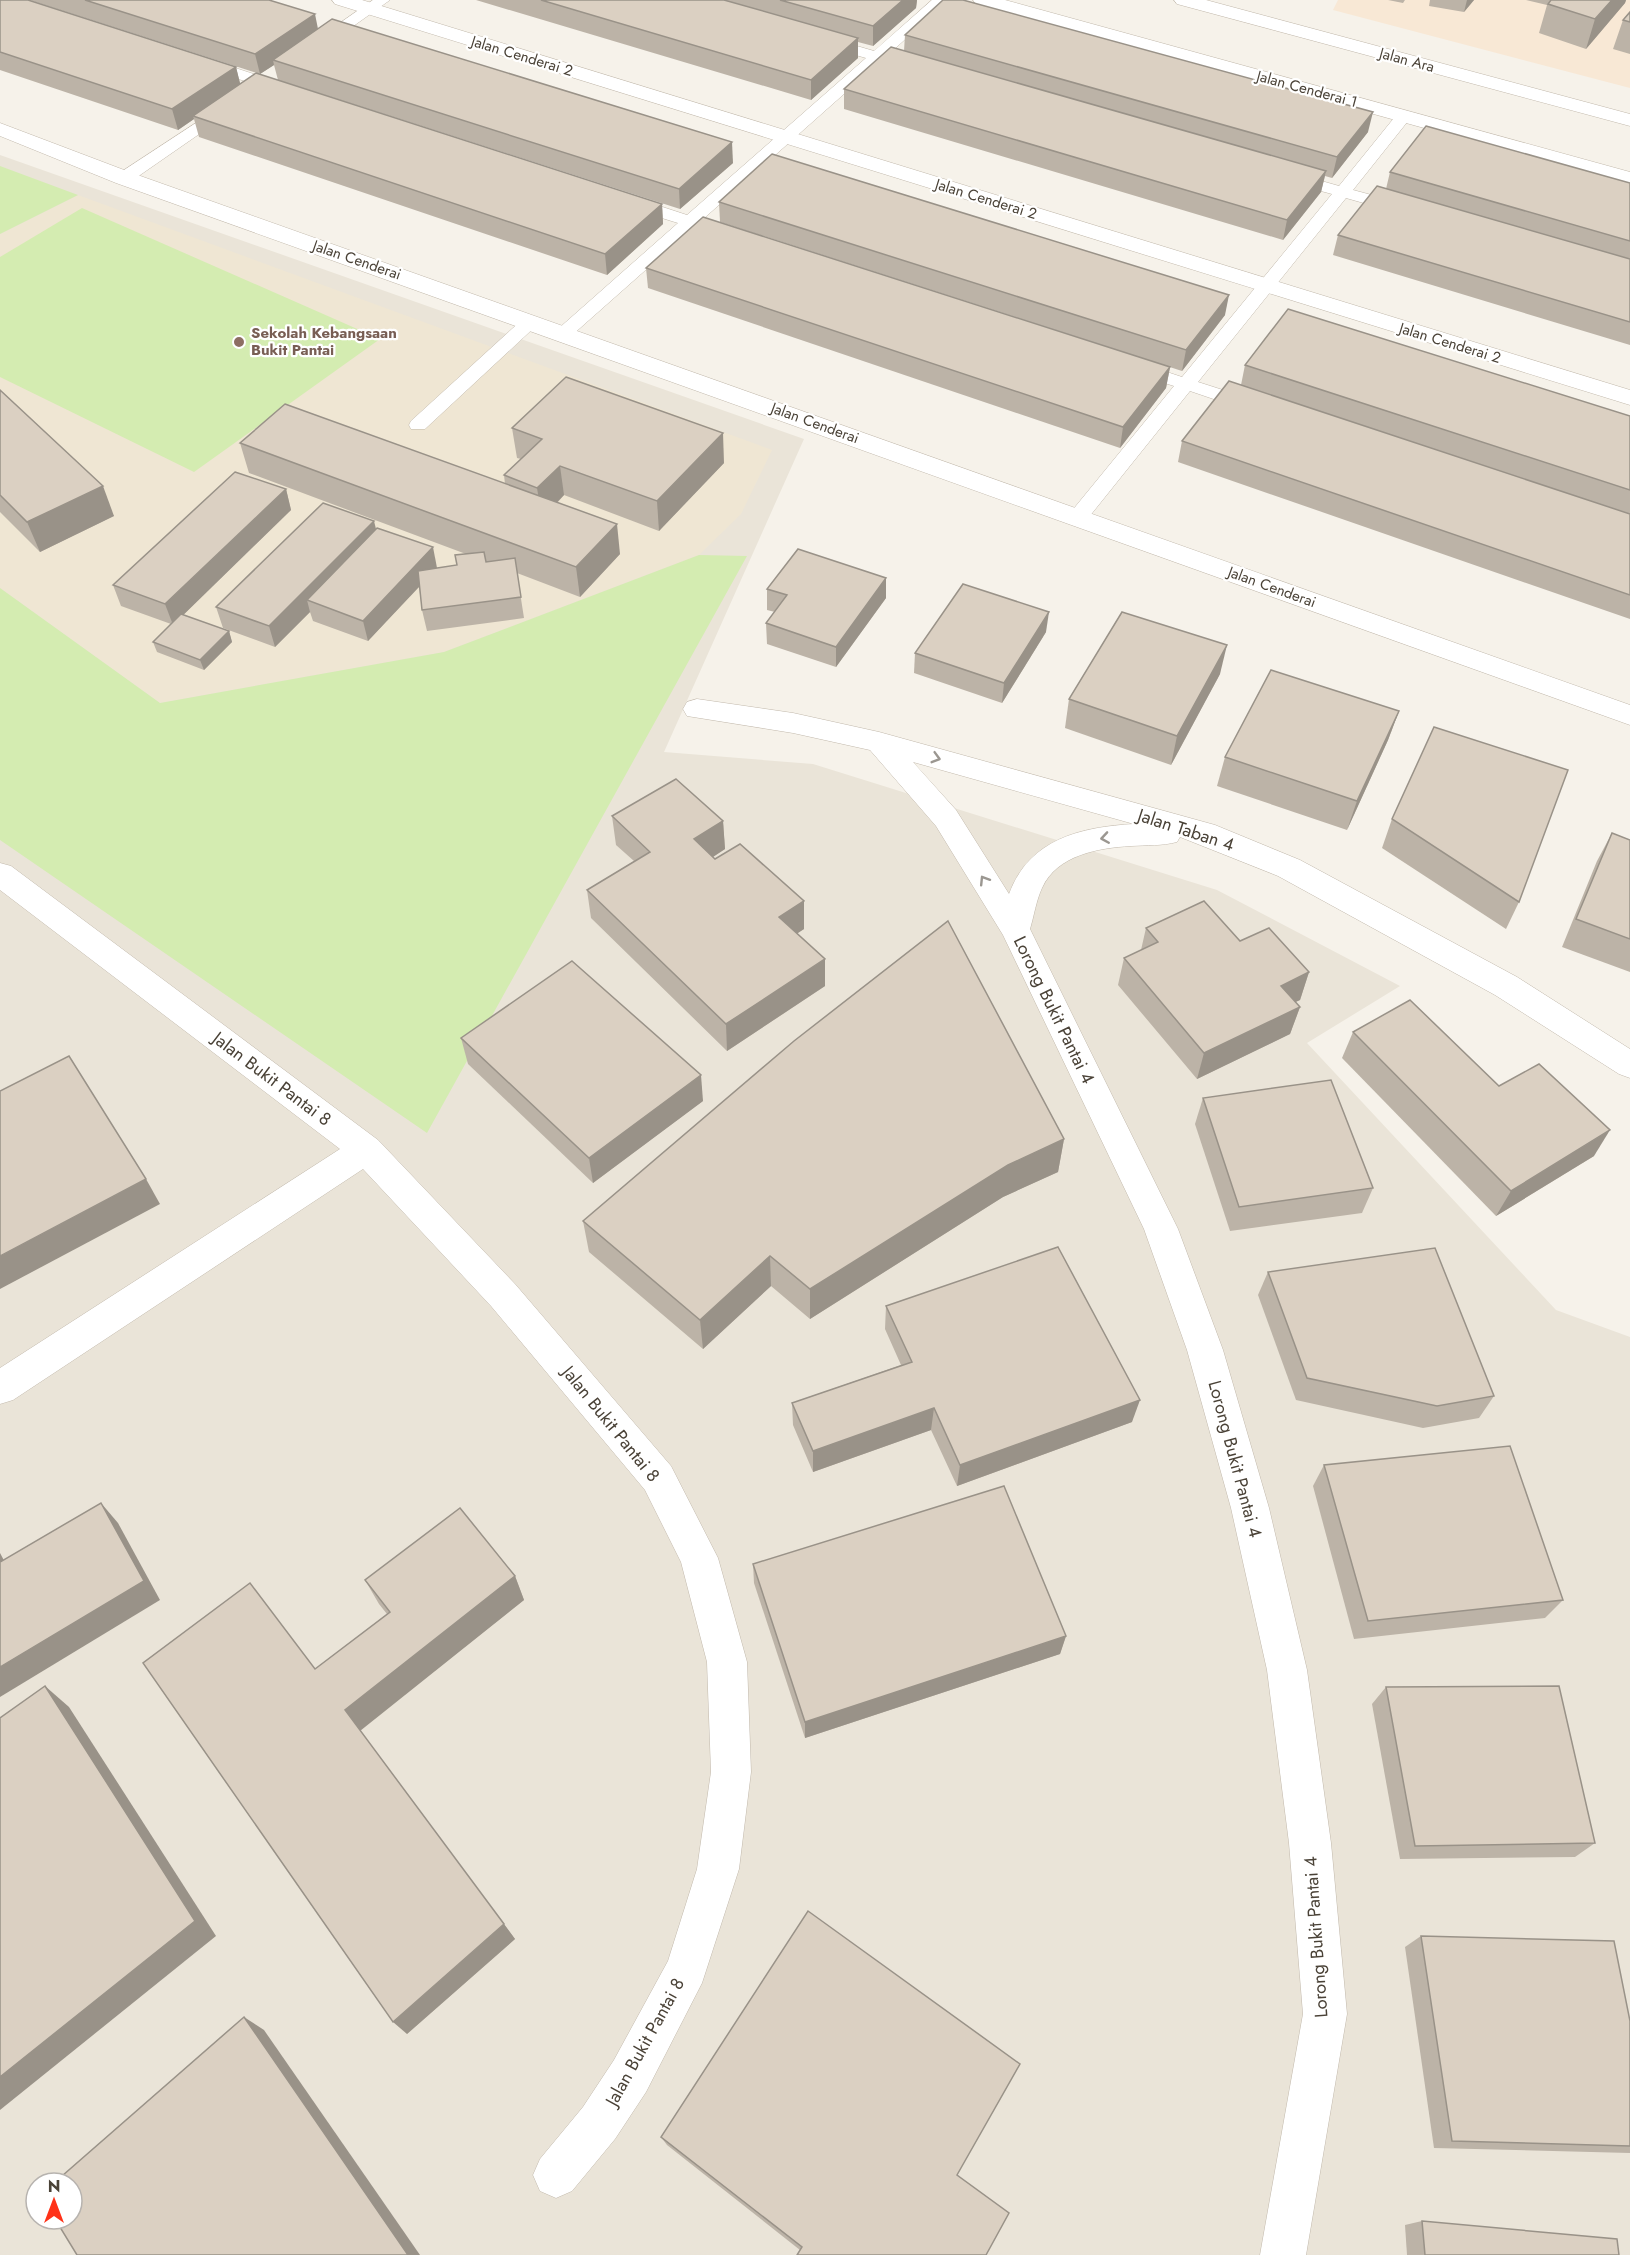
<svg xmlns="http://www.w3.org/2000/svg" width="1630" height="2255" viewBox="0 0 1630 2255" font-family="Jost,sans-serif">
<rect width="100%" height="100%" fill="#f6f2ea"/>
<!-- residential -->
<path fill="#eae4d8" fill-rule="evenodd" d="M0,155L804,439L664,752L813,764L1217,890L1400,986L1307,1043L1556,1310L1630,1337V2255H0ZM36,2183H72V2219H36Z"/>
<!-- commercial -->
<path fill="#f8e8d5" d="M1338,0H1630V88L1333,10Z"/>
<!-- education -->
<path fill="#efe6d3" d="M78,195L772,450L741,514L699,555L444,652L160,703L0,588V234Z"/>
<!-- green -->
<g fill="#d4ecb1">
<path d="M0,166L78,195L0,234Z"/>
<path d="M82,208L380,339L194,472L0,377V257Z"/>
<path d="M699,555L747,556L427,1133L0,840V588L160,703L444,652Z"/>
</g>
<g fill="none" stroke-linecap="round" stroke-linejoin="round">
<defs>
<g id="service">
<path d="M373,0H390L324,47H314L311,44L314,41Z"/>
<path d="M932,0H948L888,55L918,64L920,67L918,70L912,72L880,62L702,220L735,230L738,234L735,238L729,239L693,228L570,337H558L555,333L558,329L678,223L623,206L621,202L623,198H635L687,215L866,58L821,45L818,42L821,39L826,37L874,51Z"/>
<path d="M205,58L287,85L289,88L281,93L199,66L197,63L199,60Z"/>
<path d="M225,104L233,109L231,112L130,182H118L116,178L118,174Z"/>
<path d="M1404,111L1412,116L1353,190L1405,204L1407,208L1405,212L1399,213L1346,198L1198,382L1257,401L1259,405L1257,409H1243L1190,391L1085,522H1071L1068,517L1071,512L1174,386L1127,371L1125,367L1127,363L1134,361L1182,377L1332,194L1284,181L1282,177L1284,173L1290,172L1339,186L1398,113Z"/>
<path d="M531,316L540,321L537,325L425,429H411L409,425L411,421L525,317Z"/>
</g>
<g id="minor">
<path d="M332,0H362L1630,390V405L335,4Z"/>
<path d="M973,0H1005L1630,172V185L976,4Z"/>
<path d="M0,123L132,173L1630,705V725L116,183L0,136Z"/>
<path d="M697,699L793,713L879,732L1215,825L1300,860L1517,977L1630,1049V1078L1619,1074L1495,995L1278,876L1180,837L1177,842C1162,846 1147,845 1131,846C1098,848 1057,855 1042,888C1036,901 1034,916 1030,929L1178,1229L1223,1350L1269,1508L1307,1670L1331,1843L1347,2014L1306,2255H1260L1303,2014L1289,1843L1267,1670L1231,1508L1187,1350L1144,1229L1003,935L936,826L870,750L793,733L687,716L683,709L687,702ZM913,762L1134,824C1081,827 1029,839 1009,894L956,810Z"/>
<path d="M0,863L11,866L378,1140L515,1284L671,1466L718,1558L747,1662L751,1772L739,1869L702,1983L646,2092L615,2139L572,2191L556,2198L540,2191L533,2175L540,2159L583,2107L614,2060L668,1961L697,1869L711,1772L707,1662L681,1562L645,1490L491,1306L363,1169L13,1400L0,1404V1368L340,1149L0,890Z"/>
</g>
<path id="tertiary" d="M1174,0H1206L1630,114V126L1177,4Z"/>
</defs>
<!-- service casing -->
<use href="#service" stroke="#c2b9ac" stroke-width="1"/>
<!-- minor casing -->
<use href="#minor" stroke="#c2b9ac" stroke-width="1"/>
<!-- tertiary casing -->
<use href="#tertiary" stroke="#c2b9ac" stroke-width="1"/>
<!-- service -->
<use href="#service" fill="#fff" fill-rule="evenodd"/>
<!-- minor -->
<use href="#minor" fill="#fff" fill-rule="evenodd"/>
<!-- tertiary -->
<use href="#tertiary" fill="#fff" fill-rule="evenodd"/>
</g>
<!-- wall -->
<g fill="#bcb3a7">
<path d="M0,0L236,67L240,84L662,204L663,224L607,275L199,137L194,119L178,130L0,70Z"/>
<path d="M29,0H269L318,29L733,163L680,209L278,80L274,65L260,74Z"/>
<path d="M476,0H917L916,8L873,46L858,42V58L811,100Z"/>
<path d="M1388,0H1405L1403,3Z"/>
<path d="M1430,0H1474L1464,12L1429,6Z"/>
<path d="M1526,0H1626L1625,3L1586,49L1539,33L1547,5Z"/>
<path d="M1630,12V54L1613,49L1623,20Z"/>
<path d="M905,35L1368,132L1332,178L1325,176L1321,192L1283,240L844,109V89L904,51Z"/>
<path d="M1390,172L1630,183V345L1333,255L1338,235L1386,189Z"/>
<path d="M719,202L1225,315L1182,371L720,222Z"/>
<path d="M646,268L1170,367L1166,388L1120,448L648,288Z"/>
<path d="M1245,365L1630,416V619L1178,462L1182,441L1241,385Z"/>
<path d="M0,390L114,516L40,552L0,512Z"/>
<path d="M512,428L724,463L659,531L564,495L557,503L620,554L580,597L517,573L524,618L427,631L422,610L419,586L368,641L313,621L310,612L275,647L223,628L216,607L376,530L437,568L457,565L466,554L249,473L240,443L505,484L504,475L521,459L517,458Z"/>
<path d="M286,489L291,510L183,615L229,631L232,642L204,670L157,652L153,642L171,624L121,606L113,585Z"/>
<path d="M886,578V598L836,667L767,644L766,623L775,612L767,610V589Z"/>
<path d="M1046,632L1002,703L914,673L915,653Z"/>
<path d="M1220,674L1171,765L1065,728L1069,699Z"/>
<path d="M1399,711L1388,740L1347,830L1217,786L1225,757Z"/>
<path d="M612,816L723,821L725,849L713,857L804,929L797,933L825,986L727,1051L591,918L587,890L634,861L616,845Z"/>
<path d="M1392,819L1519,902L1506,929L1382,848Z"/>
<path d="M1612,833L1630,840V972L1562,947L1597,861Z"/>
<path d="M1146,928L1240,941L1309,972L1300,1000L1295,1002L1300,1007L1290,1034L1197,1079L1118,985L1124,958L1141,950Z"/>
<path d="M1353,1032L1499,1086L1594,1156L1496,1216L1342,1058Z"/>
<path d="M461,1038L703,1101L593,1183L468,1064Z"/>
<path d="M1203,1098L1373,1188L1362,1213L1230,1231L1195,1124Z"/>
<path d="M1064,1139L1058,1172L1003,1197L810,1319L771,1286L703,1349L589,1252L583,1221Z"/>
<path d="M1268,1272L1494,1396L1479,1418L1423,1428L1296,1400L1258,1295Z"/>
<path d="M886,1306L1132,1422L957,1486L931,1430L813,1472L793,1425L792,1403L901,1365L885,1329Z"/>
<path d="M1324,1465L1563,1600L1545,1618L1354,1639L1313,1486Z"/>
<path d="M753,1564L1066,1636L1060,1654L805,1738L754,1583Z"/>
<path d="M515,1576L524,1600L360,1730L515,1939L407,2034L315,1669L387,1614L379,1604L365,1580Z"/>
<path d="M1386,1687L1595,1843L1575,1857L1400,1859L1372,1704Z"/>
<path d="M1421,1936L1630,2021V2153L1434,2148L1405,1947Z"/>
<path d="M661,2137L957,2175L800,2250L667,2145Z"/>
<path d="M1422,2221L1619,2255H1407L1405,2225Z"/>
</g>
<!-- shaded-wall -->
<g fill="#999288">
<path d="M903,0H917L916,8L873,46V26Z"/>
<path d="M1467,0H1474L1464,12Z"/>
<path d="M1612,0H1626L1625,3L1586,49L1595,19Z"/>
<path d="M315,14L319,34L273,60L274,65L260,74L255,54Z"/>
<path d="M858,38V58L811,100V80Z"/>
<path d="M236,67L241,87L193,116L194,119L178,130L172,109Z"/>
<path d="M1373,112L1368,132L1332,178L1337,157Z"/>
<path d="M732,142L733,163L680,209L679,189Z"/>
<path d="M1326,171L1321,192L1283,240L1287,220Z"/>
<path d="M662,204L663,224L607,275L605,254Z"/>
<path d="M1229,295L1225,315L1182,371L1186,350Z"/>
<path d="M1170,367L1166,388L1120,448L1123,427Z"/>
<path d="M723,433L724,463L659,531L657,501Z"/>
<path d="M560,466L564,495L542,518L537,488Z"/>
<path d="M103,486L114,516L40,552L27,522Z"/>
<path d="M286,489L291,510L173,625L165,604Z"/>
<path d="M374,521L379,541L307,600L310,612L275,647L269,626Z"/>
<path d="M617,524L620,554L580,597L576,567Z"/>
<path d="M433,547L437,568L368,641L363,621Z"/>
<path d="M886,578V598L836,667V647Z"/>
<path d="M1049,612L1046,632L1002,703L1004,683Z"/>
<path d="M229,631L232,642L204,670L200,660Z"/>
<path d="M1227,645L1220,674L1171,765L1177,736Z"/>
<path d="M1399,711L1388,740L1347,830L1357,801Z"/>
<path d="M723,821L725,849L696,868L694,839Z"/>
<path d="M804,901V929L780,945L779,917Z"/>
<path d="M825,959V986L727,1051L726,1024Z"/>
<path d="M1309,972L1300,1000L1272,1013L1281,986Z"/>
<path d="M1300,1007L1290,1034L1197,1079L1204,1053Z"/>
<path d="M701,1075L703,1101L593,1183L589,1158Z"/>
<path d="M1610,1130L1594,1156L1496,1216L1511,1191Z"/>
<path d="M1064,1139L1058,1172L1003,1197L810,1319V1289L1008,1165Z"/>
<path d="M146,1179L160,1204L0,1289V1256Z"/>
<path d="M770,1256L771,1286L703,1349L700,1320Z"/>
<path d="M1140,1400L1132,1422L957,1486L960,1465Z"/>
<path d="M934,1408L931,1430L813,1472V1451Z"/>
<path d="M101,1503L118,1523L160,1600L0,1697V1667Z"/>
<path d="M0,1553L16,1583L0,1568Z"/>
<path d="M515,1576L524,1600L360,1731L345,1710Z"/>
<path d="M1066,1636L1060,1654L805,1738V1722Z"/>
<path d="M45,1686L69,1707L216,1936L0,2110V2077Z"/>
<path d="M504,1924L515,1939L407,2034L393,2022Z"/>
<path d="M244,2017L264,2030L420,2255H408Z"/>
</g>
<!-- building -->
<g fill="#dbd0c2" stroke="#999288" stroke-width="1.5">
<path d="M0,0H28L236,67L172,109L0,52Z"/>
<path d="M85,0H269L315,14L255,54Z"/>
<path d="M541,0H724L858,38L811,80Z"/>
<path d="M780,0H903L873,26Z"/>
<path d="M943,0H963L1373,112L1337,157L905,35Z"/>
<path d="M1551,0H1612L1595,19L1548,4Z"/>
<path d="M1630,12V22L1623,20Z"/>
<path d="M332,19L732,142L679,189L273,60Z"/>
<path d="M891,47L1326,171L1287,220L844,89Z"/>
<path d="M256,73L662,204L605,254L193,116Z"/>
<path d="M1426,126L1630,183V241L1390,172Z"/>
<path d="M772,154L1229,295L1186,350L719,202Z"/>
<path d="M1377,186L1630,259V322L1338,235Z"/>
<path d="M703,217L1170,367L1123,427L646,268Z"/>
<path d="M1288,309L1630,416V490L1245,365Z"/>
<path d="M566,377L723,433L657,501L560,466L537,488L504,475L542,439L512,428Z"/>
<path d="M1229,381L1630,514V595L1182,441Z"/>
<path d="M0,390L103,486L27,522L0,495Z"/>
<path d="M285,404L617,524L576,567L240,443Z"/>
<path d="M235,472L286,489L165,604L113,585Z"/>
<path d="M323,503L374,521L269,626L216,607Z"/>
<path d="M377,528L433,547L363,621L307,600Z"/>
<path d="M798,549L886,578L836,647L766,623L787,595L767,589Z"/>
<path d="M484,552L486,562L515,558L521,597L422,610L418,571L457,565L455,555Z"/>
<path d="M963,584L1049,612L1004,683L915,653Z"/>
<path d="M1122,612L1227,645L1177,736L1069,699Z"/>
<path d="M181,614L229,631L200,660L153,642Z"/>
<path d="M1271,670L1399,711L1357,801L1225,757Z"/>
<path d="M1434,727L1568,770L1519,902L1392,819Z"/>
<path d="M676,779L723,821L694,839L715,859L740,844L804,901L779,917L825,959L726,1024L587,890L650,852L612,816Z"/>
<path d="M1612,833L1630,840V939L1576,919Z"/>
<path d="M1204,901L1240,941L1269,928L1309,972L1281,986L1300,1007L1204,1053L1124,958L1158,942L1146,928Z"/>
<path d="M948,921L1064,1139L1008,1165L810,1289L770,1256L700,1320L583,1221L794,1041Z"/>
<path d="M572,961L701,1075L589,1158L461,1038Z"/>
<path d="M1410,1000L1499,1086L1539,1064L1610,1130L1511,1191L1353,1032Z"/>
<path d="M69,1056L146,1179L0,1256V1091Z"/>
<path d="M1331,1080L1373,1188L1239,1207L1203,1098Z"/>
<path d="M1058,1247L1140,1400L960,1465L934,1408L813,1451L792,1403L912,1362L886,1306Z"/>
<path d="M1435,1248L1494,1396L1437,1406L1307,1378L1268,1272Z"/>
<path d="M1510,1446L1563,1600L1368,1621L1324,1465Z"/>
<path d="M1004,1486L1066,1636L805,1722L753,1564Z"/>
<path d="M101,1503L144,1581L0,1667V1562Z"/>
<path d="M460,1508L515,1576L345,1710L504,1924L393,2022L143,1663L250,1583L315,1669L390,1612L365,1580Z"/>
<path d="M45,1686L195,1921L0,2077V1718Z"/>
<path d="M1559,1686L1595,1843L1415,1846L1386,1687Z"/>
<path d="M808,1911L1020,2064L957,2175L1009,2213L986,2255H797L802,2247L661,2137Z"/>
<path d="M1421,1936L1614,1941L1630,2021V2146L1452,2141Z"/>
<path d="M244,2017L408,2255H77L55,2219H72V2183H54Z"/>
<path d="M1422,2221L1617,2239L1619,2255H1425Z"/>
</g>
<!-- one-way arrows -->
<defs><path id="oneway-chevron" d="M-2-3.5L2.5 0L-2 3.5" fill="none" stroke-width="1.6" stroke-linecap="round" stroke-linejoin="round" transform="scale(1.5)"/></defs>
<g stroke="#9b9791">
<use href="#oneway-chevron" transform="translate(936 758) rotate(16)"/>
<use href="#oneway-chevron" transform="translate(1105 838) rotate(171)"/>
<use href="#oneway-chevron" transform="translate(984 880) rotate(-122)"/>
</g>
<!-- markers -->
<circle fill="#8d6e63" stroke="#fff" stroke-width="2" cx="239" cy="342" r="6"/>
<g text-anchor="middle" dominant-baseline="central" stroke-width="4.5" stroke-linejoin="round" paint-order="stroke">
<!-- far-street labels -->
<g font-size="15" fill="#4a4237" stroke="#fff">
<text transform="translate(522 56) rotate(17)">Jalan Cenderai 2</text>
<text transform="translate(1407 60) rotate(15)">Jalan Ara</text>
<text transform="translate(1307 89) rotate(15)">Jalan Cenderai 1</text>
<text transform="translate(986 199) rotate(17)">Jalan Cenderai 2</text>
<text transform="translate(357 260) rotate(19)">Jalan Cenderai</text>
<text transform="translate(1450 343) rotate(17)">Jalan Cenderai 2</text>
<text transform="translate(815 423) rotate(20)">Jalan Cenderai</text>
<text transform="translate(1272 587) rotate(20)">Jalan Cenderai</text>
</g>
<!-- far-education labels -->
<g font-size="15" font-weight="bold" fill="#785e54" stroke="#fff" text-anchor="start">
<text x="251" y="333">Sekolah Kebangsaan<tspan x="251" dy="17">Bukit Pantai</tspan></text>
</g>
<!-- street labels -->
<g font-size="18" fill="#4a4237" stroke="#fff">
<text transform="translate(1186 830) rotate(18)">Jalan Taban 4</text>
<text transform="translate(1054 1010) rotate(64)">Lorong Bukit Pantai 4</text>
<text transform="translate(272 1079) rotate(37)">Jalan Bukit Pantai 8</text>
<text transform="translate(611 1424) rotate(51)">Jalan Bukit Pantai 8</text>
<text transform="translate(1235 1459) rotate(75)">Lorong Bukit Pantai 4</text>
<text transform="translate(1316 1937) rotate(-94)">Lorong Bukit Pantai 4</text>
<text transform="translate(645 2042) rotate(-61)">Jalan Bukit Pantai 8</text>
</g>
</g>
<!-- north arrow -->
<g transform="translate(54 2201)"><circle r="28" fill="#ffffff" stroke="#b7b3af" stroke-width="1.5"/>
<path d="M0-4.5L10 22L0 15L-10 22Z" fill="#ff3218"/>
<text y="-9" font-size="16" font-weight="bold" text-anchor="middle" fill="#4a4237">N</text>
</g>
</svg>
